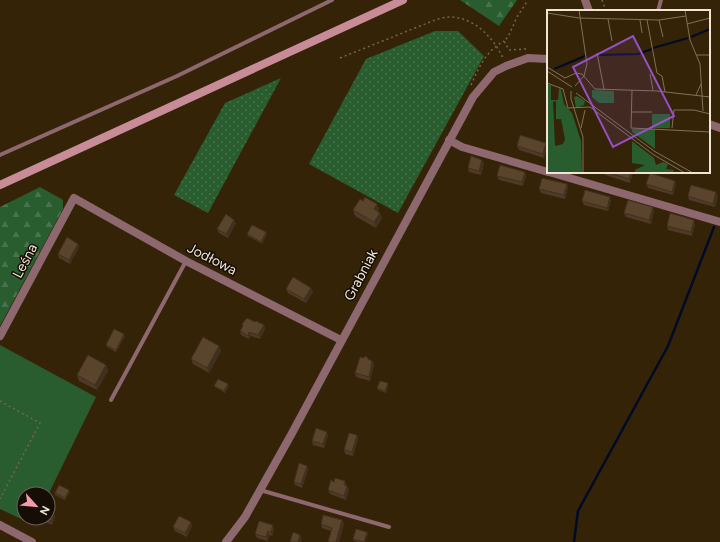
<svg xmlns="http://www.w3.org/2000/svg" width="720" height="542" viewBox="0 0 720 542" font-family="Figtree,sans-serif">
<defs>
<pattern id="grass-dots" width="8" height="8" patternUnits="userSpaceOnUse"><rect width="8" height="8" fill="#295d2f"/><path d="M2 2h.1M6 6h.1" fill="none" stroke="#48744c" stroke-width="1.8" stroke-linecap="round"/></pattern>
<pattern id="forest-firs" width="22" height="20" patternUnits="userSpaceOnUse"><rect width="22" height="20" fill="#295d2f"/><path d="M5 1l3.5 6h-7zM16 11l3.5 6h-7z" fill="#48744c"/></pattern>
</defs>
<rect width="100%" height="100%" fill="#342307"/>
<!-- grass -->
<g fill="url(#grass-dots)">
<path d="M435,31H458L484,56L398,213L309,164L366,59Z"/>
<path d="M281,78L208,213L174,195L225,103Z"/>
</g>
<!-- forest -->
<g fill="url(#forest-firs)">
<path d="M460,0H517L499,26Z"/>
<path d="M40,187L63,200V209L0,326V207Z"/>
</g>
<!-- park -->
<path fill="#295d2f" d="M0,345L96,397L48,495V494H24V518H37L34,525L0,509Z"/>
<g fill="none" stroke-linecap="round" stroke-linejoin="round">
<!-- stream -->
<path stroke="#000b27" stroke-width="2.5" d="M574,542L578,511L668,346L714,227"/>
<!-- path -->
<g stroke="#74654d" stroke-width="1.5" stroke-dasharray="2 3" stroke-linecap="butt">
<path d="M602,0L606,11"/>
<path d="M526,49L509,50L504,41L508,37L517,17L528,0"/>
<path d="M340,58L435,20C439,19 444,17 448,17C473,16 493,37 503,58"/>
<path d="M471,85C479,67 486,51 504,41"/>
<path d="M0,401L40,423L0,499"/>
</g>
<!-- service -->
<g stroke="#8d686f" stroke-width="4">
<path d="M658,11L661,0"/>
<path d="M0,155L177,76L332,0"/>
<path d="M111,400L186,261"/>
<path d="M260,490L389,527"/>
</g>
<!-- minor -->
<g stroke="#8d686f" stroke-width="8">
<path d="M449,140L462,147L548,172"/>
<path d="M549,172L720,222"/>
<path d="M0,336L74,198L186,261L341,340"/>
<path d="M0,525L32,542"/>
<path d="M226,542L245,517L291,435L473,97L494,72L506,66L528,58L548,59"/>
</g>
<!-- tertiary -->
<g stroke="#8d686f" stroke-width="8">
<path d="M585,0L589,11"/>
<path d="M709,124L720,128"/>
</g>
<!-- secondary -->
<path stroke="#c78c98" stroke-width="8" d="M0,185L403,0"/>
</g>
<!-- wall -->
<g fill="#4e3a26">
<path d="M546,143L547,146L544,158L519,150L517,146Z"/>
<path d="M484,163L481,175L469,172L468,168Z"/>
<path d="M525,172L526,176L523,186L499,180L497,176Z"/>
<path d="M604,172H633L630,183L605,175Z"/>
<path d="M567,184L568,187L565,199L541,193L539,189Z"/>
<path d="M646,184H676L673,195L648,188Z"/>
<path d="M688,196H718L715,207L689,200Z"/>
<path d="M611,200L608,211L584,205L582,201Z"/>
<path d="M363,201L377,204L379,209L378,212L380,213L382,218L376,228L355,216L353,210Z"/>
<path d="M654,211L651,224L626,217L624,213Z"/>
<path d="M236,223L228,238L219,233L217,229Z"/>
<path d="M695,224L692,236L668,230L667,226Z"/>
<path d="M266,232L267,234L262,244L248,236L247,234Z"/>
<path d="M78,244L79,247L70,264L59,258L58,254Z"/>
<path d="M311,288L313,292L306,303L288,293L286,289Z"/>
<path d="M255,322L264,325L265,329L260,339L251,336L249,339L241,335L240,331Z"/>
<path d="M125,336L116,352L107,347L106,345Z"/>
<path d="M219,346L221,351L209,373L193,364L191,359Z"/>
<path d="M368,359L374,364L370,381L356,377L355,373Z"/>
<path d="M106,365L108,371L97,390L79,381L77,375Z"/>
<path d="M388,385L386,393L378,390L377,388Z"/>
<path d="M214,386H229L225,393L215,387Z"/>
<path d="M328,435L324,448L313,445L312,441Z"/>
<path d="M357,435L358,439L353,456L345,454L344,450Z"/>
<path d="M307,466L308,470L302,488L295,485L294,482Z"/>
<path d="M345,481L346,485V486L349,490L346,500L330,494L328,490L334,482Z"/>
<path d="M70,492L65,500L55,495V493Z"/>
<path d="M55,517L52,525L43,521L42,518Z"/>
<path d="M342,520L344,524L339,542L331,531L322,528L321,524Z"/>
<path d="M191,522L192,526L187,537L175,531L173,527Z"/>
<path d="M274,529L272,536L269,535L268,541L257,538L255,534Z"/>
<path d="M367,532L368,534L365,542H359L354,541L353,539Z"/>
</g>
<!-- shaded-wall -->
<g fill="#40301f">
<path d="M546,143L547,146L544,158L543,154Z"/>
<path d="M482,160L484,163L481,175L479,171Z"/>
<path d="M525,172L526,176L523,186L522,182Z"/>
<path d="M631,172H633L630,183L629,179Z"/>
<path d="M675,181L676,184L673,195L672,192Z"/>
<path d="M567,184L568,187L565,199L564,195Z"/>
<path d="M716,192L718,196L715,207L713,204Z"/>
<path d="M610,197L611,200L608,211L607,208Z"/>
<path d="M377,204L379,209L376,215L374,209Z"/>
<path d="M653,207L654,211L651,224L649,220Z"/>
<path d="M380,213L382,218L376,228L374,222Z"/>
<path d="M234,220L236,223L228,238L226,234Z"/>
<path d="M694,220L695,224L692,236L691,232Z"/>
<path d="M266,232L267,234L262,244L261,242Z"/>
<path d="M78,244L79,247L70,264L69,260Z"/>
<path d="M311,288L313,292L306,303L304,299Z"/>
<path d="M264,325L265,329L260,339L258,335Z"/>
<path d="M249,332L251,336L249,339L248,336Z"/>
<path d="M124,334L125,336L116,352V350Z"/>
<path d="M219,346L221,351L209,373L207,368Z"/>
<path d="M372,361L374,364L370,381L369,377Z"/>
<path d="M106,365L108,371L97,390L95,385Z"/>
<path d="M388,383V385L386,393L385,391Z"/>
<path d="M228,384L229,386L225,393L224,391Z"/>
<path d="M327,432L328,435L324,448L323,444Z"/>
<path d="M357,435L358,439L353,456L352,452Z"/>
<path d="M307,466L308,470L302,488L301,484Z"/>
<path d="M347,486L349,490L346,500L344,496Z"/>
<path d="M69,490L70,492L65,500V498Z"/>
<path d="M54,513L55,517L52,525L51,521Z"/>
<path d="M342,520L344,524L339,542H336Z"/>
<path d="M191,522L192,526L187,537L185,533Z"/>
<path d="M273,525L274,529L272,536L271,532Z"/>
<path d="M268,531L269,535L268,541L266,537Z"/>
<path d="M367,532L368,534L365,542H364Z"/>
<path d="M300,535L302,538L301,542H298Z"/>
</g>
<!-- building -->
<g fill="#5b442c" stroke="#40301f">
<path d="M520,135L546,143L543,154L517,146Z"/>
<path d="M471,156L482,160L479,171L468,168Z"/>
<path d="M500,165L525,172L522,182L497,176Z"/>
<path d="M606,172H631L629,179Z"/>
<path d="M650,173L675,181L672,192L646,184Z"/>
<path d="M542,178L567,184L564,195L539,189Z"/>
<path d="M691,185L716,192L713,204L688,196Z"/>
<path d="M585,190L610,197L607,208L582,201Z"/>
<path d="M365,197L377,204L374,209L380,213L374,222L353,210L360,199L363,201Z"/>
<path d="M628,200L653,207L649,220L624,213Z"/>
<path d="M670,213L694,220L691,232L667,226Z"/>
<path d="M226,214L234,220L226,234L217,229Z"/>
<path d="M252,225L266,232L261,242L247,234Z"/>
<path d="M67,237L78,244L69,260L58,254Z"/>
<path d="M293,277L311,288L304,299L286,289Z"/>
<path d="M247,318L255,322L256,321L264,325L258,335L249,332L248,336L240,331L243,326L242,324Z"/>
<path d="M114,329L124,334L116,350L106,345Z"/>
<path d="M203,337L219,346L207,368L191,359Z"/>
<path d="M88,355L106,365L95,385L77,375Z"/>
<path d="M366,356L368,359L372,361L369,377L355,373L360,357L363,358Z"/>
<path d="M218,379L228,384L224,391L214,386Z"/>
<path d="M380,381L388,383L385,391L377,388Z"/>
<path d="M316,428L327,432L323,444L312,441Z"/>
<path d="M349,433L357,435L352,452L344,450Z"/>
<path d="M299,463L307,466L301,484L294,482Z"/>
<path d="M335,478L345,481L344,485L347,486L344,496L328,490L331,480L334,482Z"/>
<path d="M59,485L69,490L65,498L55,493Z"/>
<path d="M48,511L54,513L51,521L43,518H48Z"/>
<path d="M323,515L342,520L336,542H338H328L332,528L321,524Z"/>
<path d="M179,516L191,522L185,533L173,527Z"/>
<path d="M259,521L273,525L271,532L268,531L266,537L255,534Z"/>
<path d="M356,529L367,532L364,542L353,539Z"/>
<path d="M293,532L300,535L298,542H290Z"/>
</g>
<g text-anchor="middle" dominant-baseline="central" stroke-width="3" stroke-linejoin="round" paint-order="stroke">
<!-- street labels -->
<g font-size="14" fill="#f1e6d6" stroke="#160e04">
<text transform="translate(212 259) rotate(27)">Jodłowa</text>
<text transform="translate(25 261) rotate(-62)">Leśna</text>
<text transform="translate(361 275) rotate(-62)">Grabniak</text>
</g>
</g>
<!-- overview -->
<g transform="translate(547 10)">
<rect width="163" height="163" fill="#342307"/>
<path d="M45,80L67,81V93H52L45,87Z" fill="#295d2f"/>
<path d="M0,74L4,75V90H11L12,78L14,79L17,94L25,103L34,131L35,163H0ZM9,91V109H14L18,129L16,134L8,136L6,92ZM30,86L38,91L37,95L29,98L27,87ZM85,119H108V139L85,122ZM85,131L107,148L109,155L116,152L121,154L119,159L127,160L126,163H88V160L98,155L85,153Z" fill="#295d2f" fill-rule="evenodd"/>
<path d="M105,104H123V118H105Z" fill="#295d2f"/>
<path fill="none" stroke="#000b27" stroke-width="2" d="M144,27L163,19M106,38L141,28M52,45L91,44L105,39M7,59L38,46"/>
<path fill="none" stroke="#80715a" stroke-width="1" d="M138,0L143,30L153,54L156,101M0,3L32,8L112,10L139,6M61,9L65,31M93,10L95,23M100,10L110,63L115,66L118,82M112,10L116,27M140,14L163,8M50,43L57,79M149,45H163M0,57L18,68L29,63L35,64L48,79L110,81L163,87M0,61L25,77M103,64L106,80M0,73L16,79L21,98L43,97L107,145L138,163M28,76L37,66L40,54L32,0M85,80L84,118L163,122M24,81V89L36,127V163M29,83L107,141L146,163M149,85L154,74M85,102H105M34,118L38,100M125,118L127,100H147L163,104"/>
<path fill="#9351c4" fill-opacity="0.15" stroke="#9351c4" stroke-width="2" d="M86,26L127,106L66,137L26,57Z"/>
<rect width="163" height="163" fill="none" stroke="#f1e6d6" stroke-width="2"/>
</g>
<!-- north arrow -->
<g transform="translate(36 506) rotate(117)"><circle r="19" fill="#160e04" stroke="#6e6458"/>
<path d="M0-3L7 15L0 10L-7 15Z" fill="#f39aac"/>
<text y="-6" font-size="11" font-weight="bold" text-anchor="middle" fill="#f1e6d6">N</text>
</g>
</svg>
